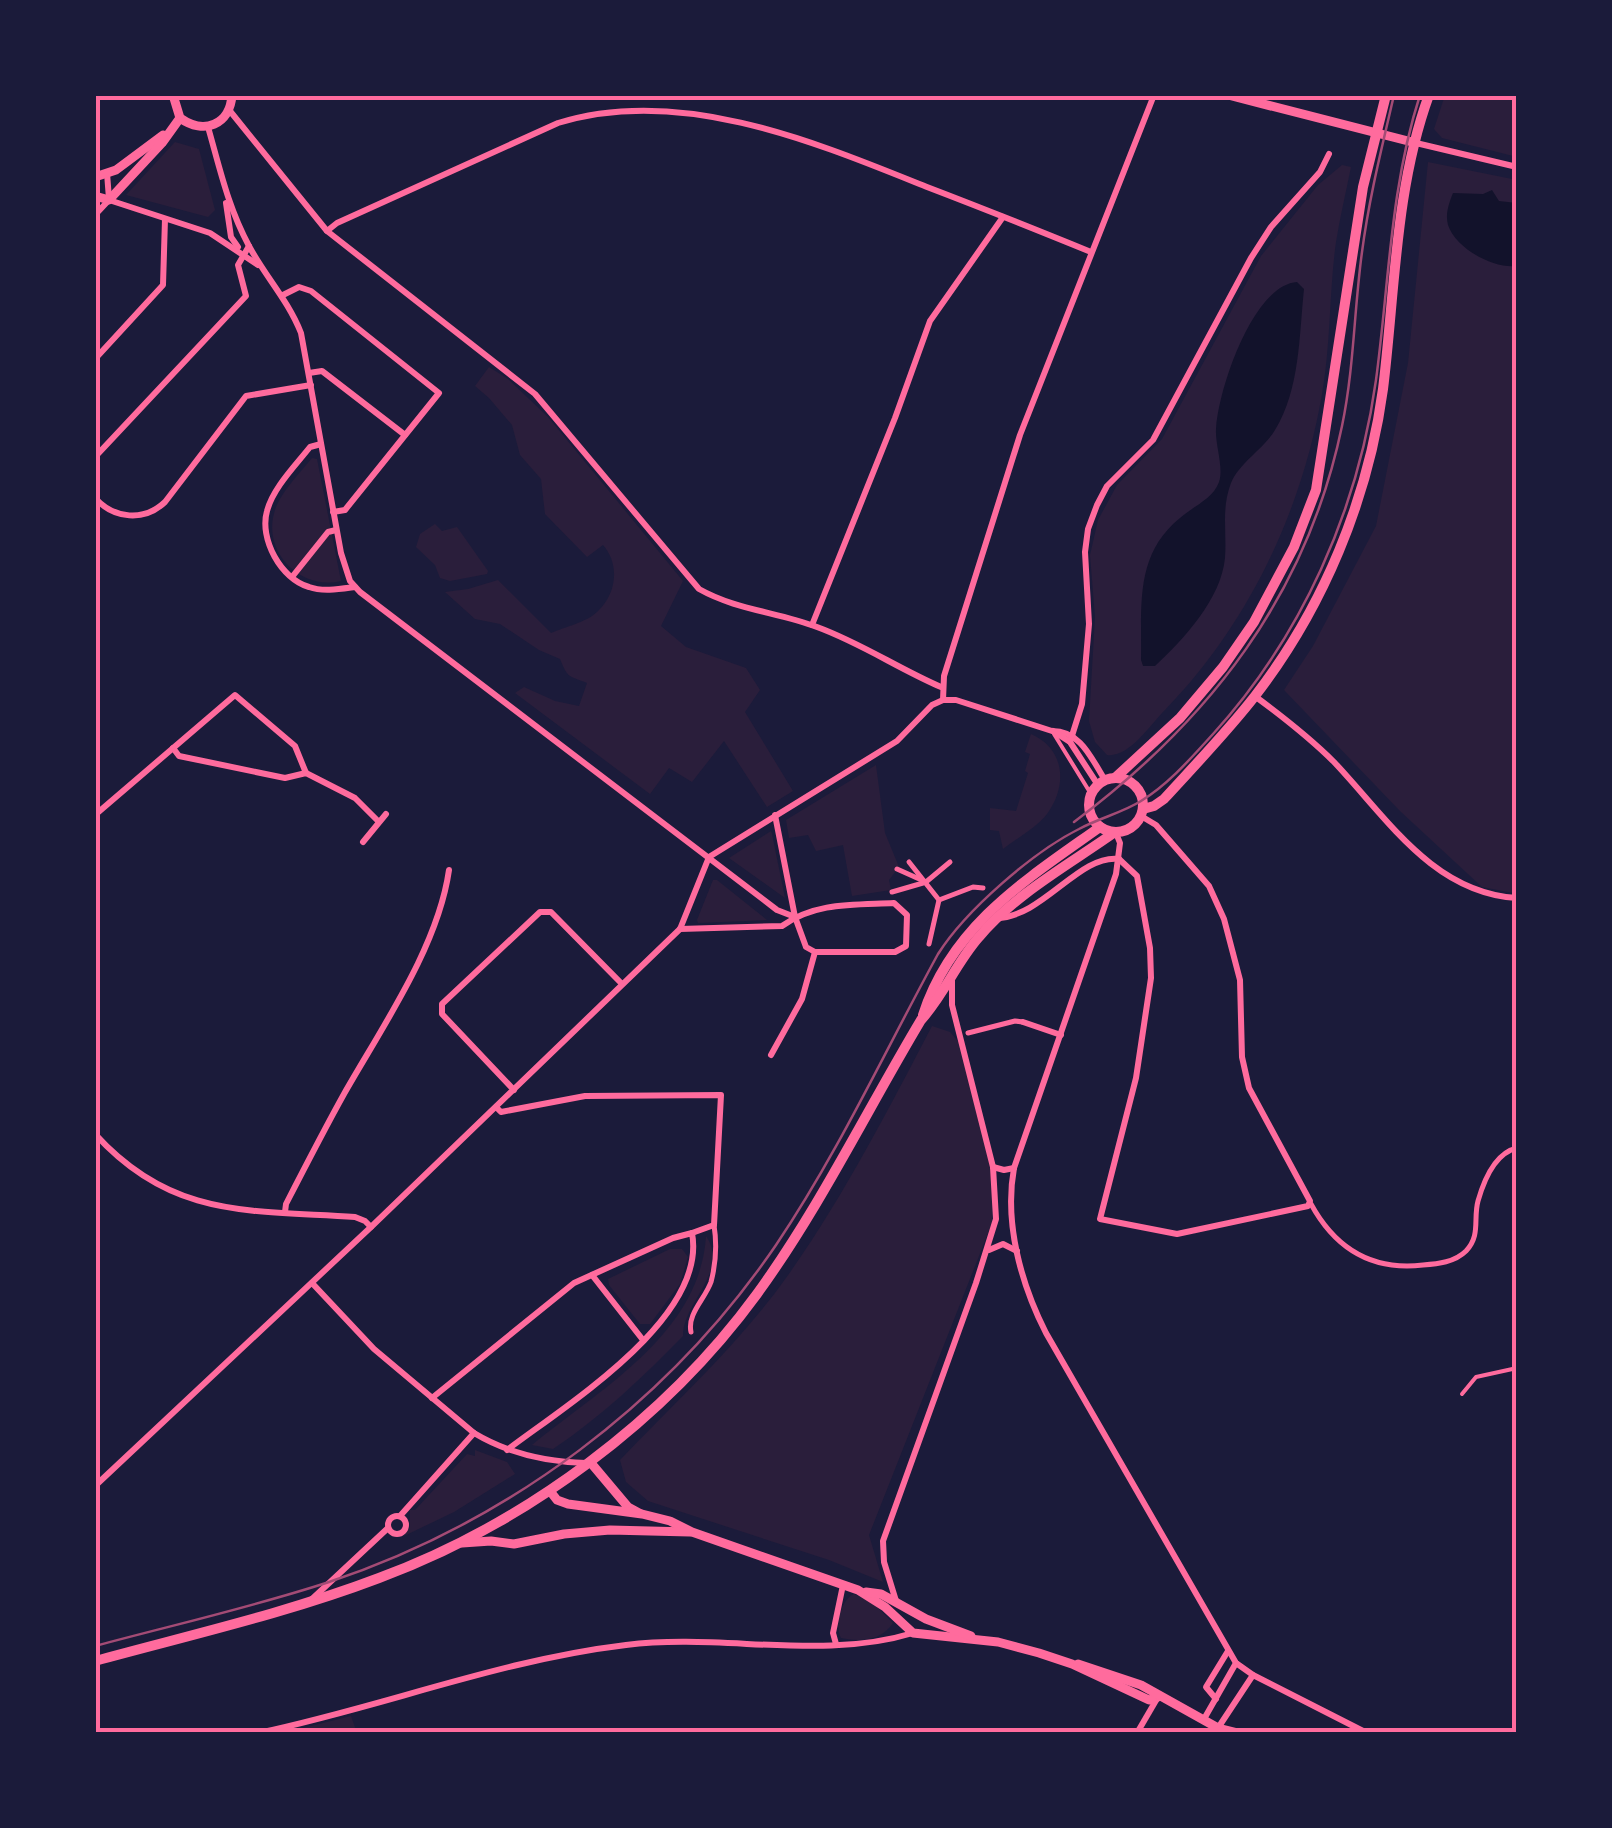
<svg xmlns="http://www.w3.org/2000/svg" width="1612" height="1828" font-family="Roboto,sans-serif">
	<rect width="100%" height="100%" fill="#1b1b3a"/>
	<!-- green -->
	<g fill="#2a1e3b">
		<polygon points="1445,95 1517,95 1517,157 1442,138 1434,129"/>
		<polygon points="175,142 199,149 215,210 208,217 126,195"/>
		<polygon points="1428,162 1517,180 1517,892 1513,893 1482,887 1400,811 1284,690 1313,646 1376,526 1408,363"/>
		<path d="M1342,165L1351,167C1346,192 1340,217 1336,242C1329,292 1331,343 1322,394C1302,511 1248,625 1165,710C1150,725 1129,758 1107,755L1095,742L1089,721L1095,617L1090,555L1098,520L1117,485L1162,439L1261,256L1318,185Z"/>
		<path d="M489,367L508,379L548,417L683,581L661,626L686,647L746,668L760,690L745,712L793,791L767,807L724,741L692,782L669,768L650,794L515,693L524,687L555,701L579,706L587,683C567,675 568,678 560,659L539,650L500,624L475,619L445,592L468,589L498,580L551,633C565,627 587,622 597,612C617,594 620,564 603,545L587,557L545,514L541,479L520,455L512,425L489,398L475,386Z"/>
		<path d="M312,458L317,459L341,581C301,591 261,552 275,510C281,492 300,473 312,458Z"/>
		<polygon points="435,524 442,531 457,527 488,571 487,574 450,581 440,578 435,565 416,547 420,534"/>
		<path d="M1031,734C1065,749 1068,785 1047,814C1036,828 1017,838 1003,849L999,831L990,830V808L1016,811L1028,773L1025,771L1030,754L1025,752Z"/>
		<polygon points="876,765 885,833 899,867 889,880 891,890 852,896 843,845 816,851 808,835 789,838 786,820"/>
		<polygon points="771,831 772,834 785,898 729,858"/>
		<polygon points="713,880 717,880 767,920 698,923 697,920"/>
		<path d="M932,1026L950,1032L963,1047L992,1177V1223L869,1535L883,1582L829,1560L648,1501L626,1482L620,1460C677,1400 738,1345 786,1278C843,1198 887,1112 932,1026Z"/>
		<path d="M706,1236C730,1271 683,1302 683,1336C643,1377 601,1417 553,1449L532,1445C600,1389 700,1334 706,1236Z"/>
		<polygon points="670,1249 682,1249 688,1257 680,1284 650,1324 640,1324 609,1285 608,1279"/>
		<polygon points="475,1450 507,1462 515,1474 454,1512 404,1536 410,1527 410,1510 415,1510 467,1454 475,1456"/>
		<path d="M854,1594L873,1603L893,1623C881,1641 860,1642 841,1638C834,1625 841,1600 854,1594Z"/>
		<polygon points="351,1716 357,1733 283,1733"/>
	</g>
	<!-- water -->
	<g fill="#12122b">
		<path d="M1492,190L1499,201L1517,203V266C1494,269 1456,249 1448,225C1445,214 1449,203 1453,193L1483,194Z"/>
		<path d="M1297,282L1304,289C1299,336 1300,389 1275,430C1263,450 1240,462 1231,483C1221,509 1227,532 1225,558C1221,599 1184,639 1155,666H1143L1141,660C1142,607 1134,555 1180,518C1192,507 1213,499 1219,482C1224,468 1215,445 1216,429C1218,390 1253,285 1297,282Z"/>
	</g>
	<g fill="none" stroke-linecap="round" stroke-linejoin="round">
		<!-- service -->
		<g stroke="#ff6b9d" stroke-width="4">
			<polyline points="1054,734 1091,794"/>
			<polyline points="1515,1324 1517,1324"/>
			<polyline points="1462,1394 1476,1377 1517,1368"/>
		</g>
		<!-- pedestrian -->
		<g stroke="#ff6b9d" stroke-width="5">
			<polyline points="909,862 939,900 929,944"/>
			<polyline points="897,869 926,882 950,862"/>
			<polyline points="892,892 923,883"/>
			<polyline points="939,900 973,887 983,888"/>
			<polyline points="968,1033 1015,1021 1023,1022"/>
			<path d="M1311,1204C1335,1248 1372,1271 1423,1265C1438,1264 1455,1262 1466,1251C1481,1235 1473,1219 1478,1201C1484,1180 1495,1153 1517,1148"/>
			<path d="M691,1332C687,1314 705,1299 711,1282C716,1263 717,1244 714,1225"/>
		</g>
		<!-- minor -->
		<g stroke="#ff6b9d" stroke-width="6">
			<path d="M230,111L327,231L535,394L699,589C736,610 778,612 817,627C861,643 899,669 941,687"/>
			<path d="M208,127C220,169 228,207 249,246C265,276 288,300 301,333L341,553L350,581L360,592L777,910L795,917"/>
			<polyline points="1416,143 1517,167"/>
			<polyline points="107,173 109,199"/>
			<polyline points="109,200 210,233 258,265"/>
			<polyline points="226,203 231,237 238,247"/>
			<polyline points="95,215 109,200"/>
			<path d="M327,231L337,223L558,123C680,85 815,142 927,187C982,208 1037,230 1091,252"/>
			<polyline points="283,295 299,287 311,291 439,393 345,510 333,512"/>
			<polyline points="95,359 163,285 165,219"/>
			<polyline points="309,373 322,371 405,435"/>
			<path d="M321,444L310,447C295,466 273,488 267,511C259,539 281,579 309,587C323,592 340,589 355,587"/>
			<polyline points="95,457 246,296 238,265 249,246"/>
			<path d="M95,498C114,519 144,522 165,502L246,396L311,385"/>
			<polyline points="292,577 328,532 336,530"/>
			<polyline points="812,625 895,418 930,321 1003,217"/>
			<path d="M1256,697C1283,717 1310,738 1334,762C1387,818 1433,893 1517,898"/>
			<polyline points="943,700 944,676 1020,435 1154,95"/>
			<path d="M943,700H956L1052,731C1081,731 1091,758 1105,780"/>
			<polyline points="1053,731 1070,742 1098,785"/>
			<polyline points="1070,742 1082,704 1089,624 1085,552 1088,529 1097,505 1107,486 1153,440 1251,258 1271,227 1320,172 1329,154"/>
			<polyline points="173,748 179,756 285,778 306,773 355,798 378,821"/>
			<polyline points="95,815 235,695 295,746 306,773"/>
			<path d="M1116,833L1120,843L1116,874L1014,1168C1004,1223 1021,1284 1046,1333L1236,1663L1253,1675L1367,1733"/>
			<polyline points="363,842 386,814"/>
			<polyline points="709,857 897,741 932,705 943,700"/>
			<polyline points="1119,859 1137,876 1150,948 1151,978 1136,1078 1100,1219 1177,1234 1308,1206 1310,1201 1249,1088 1242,1057 1240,980 1224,919 1209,886 1156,825 1141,816"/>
			<path d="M997,918C1043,917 1079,854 1119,859"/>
			<path d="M680,929L782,926C815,902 854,905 894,903L907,915L906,946L895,952H815L806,947L795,917L775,815"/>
			<polyline points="1023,1022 1061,1035"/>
			<polyline points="771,1055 802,999 815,952"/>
			<polyline points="514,1090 442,1014 442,1004 540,912 551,912 622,984"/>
			<polyline points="496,1107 501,1112 585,1096 721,1095 714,1225 692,1233"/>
			<path d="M95,1134C172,1219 250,1210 355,1217L365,1221L371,1227"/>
			<polyline points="993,1167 1004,1170 1014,1168"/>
			<path d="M285,1212L286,1204C305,1167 324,1130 344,1094C382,1027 438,947 449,870"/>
			<polyline points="989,1250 1003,1244 1017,1251"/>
			<polyline points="592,1275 643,1340"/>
			<path d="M312,1283L374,1349L474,1433C509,1454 545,1462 586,1463"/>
			<path d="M432,1398L574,1283L673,1238L692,1233C708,1318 566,1405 507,1450"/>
			<polyline points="95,1486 371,1227 680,929 709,857"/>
			<circle cx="397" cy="1525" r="9"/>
			<polyline points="400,1516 474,1433"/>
			<polyline points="312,1599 388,1528"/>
			<polyline points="896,1601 884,1562 883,1541 976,1283 996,1219 993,1167 952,1005 952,981"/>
			<polyline points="836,1644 833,1633 843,1585"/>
			<polyline points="1216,1699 1206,1687 1228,1651"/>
			<polyline points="1204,1719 1236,1663"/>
			<polyline points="1218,1728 1253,1675"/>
			<path d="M258,1733C382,1707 500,1660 626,1645C721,1633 822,1661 913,1633"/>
			<polyline points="1137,1733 1158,1697"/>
		</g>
		<!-- tertiary -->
		<g stroke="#ff6b9d" stroke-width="9">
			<path d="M173,95L180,118C204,135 230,125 232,95"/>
			<polyline points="1228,95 1416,143"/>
			<polyline points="95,177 116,170 163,135"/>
			<polyline points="95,196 109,200 162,143 180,118"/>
		</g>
		<!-- secondary -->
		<g stroke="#ff6b9d" stroke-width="9">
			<polyline points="591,1463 628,1507 639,1513"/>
			<polyline points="550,1491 557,1500 568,1504 642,1514 670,1521 692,1532 858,1590 885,1607 913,1633 998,1642 1039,1653 1072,1664 1149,1700 1158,1697"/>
			<polyline points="462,1543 491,1541 514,1544 564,1534 610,1530 690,1532"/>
			<polyline points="866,1592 881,1594 926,1619 971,1636"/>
			<polyline points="1078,1664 1141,1685 1218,1728 1238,1733"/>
		</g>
		<!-- primary -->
		<g stroke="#ff6b9d" stroke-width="10">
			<circle cx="1116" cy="805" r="27"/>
			<polyline points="1115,778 1180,718 1223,667 1254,622 1294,547 1316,490 1363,187 1386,95"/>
			<path d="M1143,809L1154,806L1164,799C1195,765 1227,732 1255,696C1323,608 1368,500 1383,389C1395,292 1395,188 1429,95"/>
			<path d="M923,1015C952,925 1027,879 1100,827"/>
			<path d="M95,1661C190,1635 287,1613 379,1578C525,1524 665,1420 757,1294C820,1207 866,1112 921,1020C944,995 956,963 979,937C1015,894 1070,864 1115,832"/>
		</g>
		<!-- tram -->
		<g stroke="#a44b75" stroke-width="2.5">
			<path d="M1074,822C1210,720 1307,595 1342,426C1354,369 1354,310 1362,252C1369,198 1382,147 1394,95"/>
			<path d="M95,1646C173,1625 253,1607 329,1582C509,1522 669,1402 776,1245C838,1153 885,1051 938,954C966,910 1033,852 1079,829C1099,818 1122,813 1141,801C1169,784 1192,757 1213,734C1302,636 1358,510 1376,380C1389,284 1390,188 1420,95"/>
		</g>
	</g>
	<!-- border -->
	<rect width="1612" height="1828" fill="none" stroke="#1b1b3a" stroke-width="195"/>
	<rect x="98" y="98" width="1416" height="1632" fill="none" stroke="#ff6b9d" stroke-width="4"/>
</svg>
